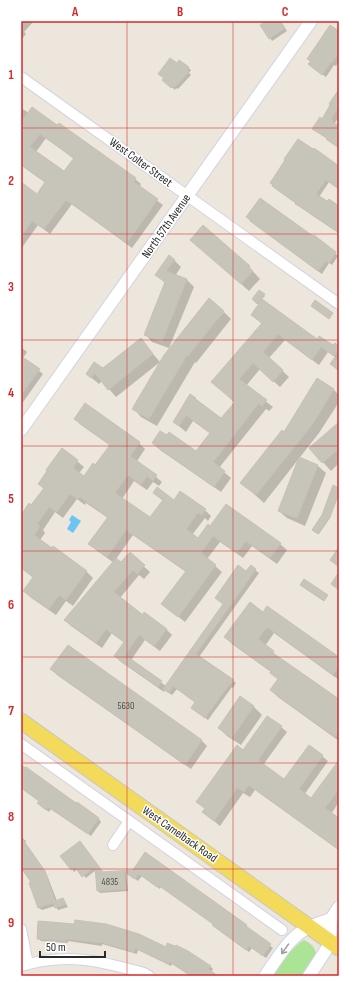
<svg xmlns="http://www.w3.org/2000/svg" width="360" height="997" font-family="'Sofia Sans Condensed',sans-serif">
	<rect width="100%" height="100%" fill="#ece6dc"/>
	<!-- green -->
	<path fill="#ace497" d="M304,940C325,951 313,961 304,976H272C282,962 290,949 304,940Z"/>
	<!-- water -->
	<polygon fill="#6cc4f1" points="72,515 81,521 73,533 67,529 71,522 69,520"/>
	<!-- shadow -->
	<g fill="#0003" fill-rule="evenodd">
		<polygon points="21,21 34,21 24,32 26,34 21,40"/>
		<polygon points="265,21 280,21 287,31 272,41 270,38"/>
		<polygon points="339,32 339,61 336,66 334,65 326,77 313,68 311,62 308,59"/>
		<polygon points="179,61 191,70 189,73 191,75 178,89 176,88 175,90 166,82 165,78"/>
		<polygon points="339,91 339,117 334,124 339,128 339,147 316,131"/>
		<path d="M21,108L135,179L141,184L139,187L163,205L132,248L72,204L50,234L38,225L21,249V184L37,195L46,183L21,165ZM46,138L74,159L64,173L36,152Z"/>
		<polygon points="339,167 339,189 329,182 319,197 327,203 339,207 339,233 313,216 276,189"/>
		<polygon points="250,220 313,237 314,236 338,256 332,265 329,263 322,274 269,235"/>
		<polygon points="199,247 249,267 260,279 249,291"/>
		<polygon points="174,260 181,267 175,276 187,280 194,287 169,348 152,342 145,334 165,283 156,274"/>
		<polygon points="259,291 265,296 261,300 318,340 333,347 339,348 339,372 331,364 335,357 328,352 319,365 285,340 269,358 289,377 280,387 260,369 246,386 273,407 269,411 266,409 219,468 231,478 221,492 160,450 153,443 196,452 211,434 193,421 186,432 174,422 191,395 222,419 235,403 213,382 262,324 252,315 259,305 253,299"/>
		<polygon points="224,312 231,319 196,363 195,362 157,426 141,417 134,409"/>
		<polygon points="141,340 160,362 116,397 102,381 99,384 87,374 103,369"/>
		<polygon points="21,347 27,352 23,358 43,374 21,405"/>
		<polygon points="317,379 334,390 339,395 339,402 319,433 264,503 242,483 284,433"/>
		<polygon points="75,419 139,443 145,449 137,461 162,482 159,486 153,482 147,490 134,481 122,499 150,519 163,501 154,493 174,501 205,510 211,516 208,521 205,518 192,535 198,539 211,527 226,505 280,544 287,550 277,564 252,546 243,558 220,542 207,559 222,572 185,622 162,604 186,572 133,535 116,559 121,564 130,554 150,572 144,579 139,575 120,598 143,616 166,629 172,635 160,651 145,640 131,660 166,686 251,567 259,573 199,657 236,683 233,688 232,687 208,720 192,708 196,703 177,689 172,695 165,690 164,692 121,662 115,656 125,643 112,633 102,648 71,626 65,620 114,563 96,550 90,544 108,518 86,503 85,505 77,499 63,518 55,512 43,530 45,533 40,540 52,549 53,548 87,572 93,578 73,606 66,601 56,615 30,597 24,591 33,578 21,565 21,517 32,506 44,489 39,484 62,449 84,467 79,473 84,477 96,467 111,446 81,425"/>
		<polygon points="339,423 339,463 331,471 310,448"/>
		<polygon points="300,458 318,466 326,473 305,526 287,518 279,511"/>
		<polygon points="339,489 339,494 330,518 319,534 313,529"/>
		<polygon points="263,613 339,659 339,680 274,633 265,646 280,659 339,700 339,741 278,697 271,690 279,680 271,672 232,644 225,637"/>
		<polygon points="68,646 202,741 207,746 191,769 57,675 52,669"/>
		<polygon points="240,697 254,707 262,715 241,745 227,736 219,728"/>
		<polygon points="281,727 287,732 263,765 284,780 322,756 328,761 304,795 311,800 339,768 339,802 331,814 339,819 339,850 255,790 250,797 243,793 220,826 203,812 205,809 197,802 243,751"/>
		<polygon points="21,766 99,819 101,822 91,836 51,809 49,812 41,806 40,801 21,787"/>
		<polygon points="21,837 26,841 25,843 47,875 57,901 63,899 68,907 58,910 55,906 42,910 39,908 30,883 32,883 21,866"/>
		<polygon points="80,843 103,873 133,870 145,853 246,926 248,929 273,948 266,958 252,948 249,952 216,928 214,924 161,886 160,889 142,876 138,881 126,873 128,891 100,893 98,891 96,870 86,878 78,869 74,872 72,869"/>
		<polygon points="39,922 166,948 210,966 213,969 211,972 216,976 191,976 172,964 171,966 138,950 137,954 102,944 102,946 68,941 68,943 41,941 38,938"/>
	</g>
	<!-- building -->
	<g fill="#c7c4ba" stroke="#c8c2b5" fill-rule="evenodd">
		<polygon points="266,21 280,21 285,28 269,39 260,25"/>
		<polygon points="330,25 339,31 339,53 332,63 331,62 322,75 308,64 311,61 307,59"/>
		<polygon points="170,58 177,63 179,60 189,67 187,70 189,72 175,87 173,86 171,88 162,80 164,78 158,74"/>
		<polygon points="339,89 339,107 331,119 333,120 332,122 339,126 339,148 326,139 327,138 312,129 320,117 322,119 330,105 329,104"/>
		<path d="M32,107L57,125L59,123L136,178L134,182L158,199L127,243L66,200L44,229L32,221L21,237V182L37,194L45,182L21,165V122ZM40,134L74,158L64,171L30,147Z"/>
		<polygon points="298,139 313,149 314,148 339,166 339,189 326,180 316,194 327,201 329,199 339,206 339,233 299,206 295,204 296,203 272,186 273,185 270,183 285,160 284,159"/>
		<polygon points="260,198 313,236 314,235 336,252 329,263 326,261 318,271 250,221 250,220 246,217"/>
		<polygon points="203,225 250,266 249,267 253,271 241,284 190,240"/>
		<polygon points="169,255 175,260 166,271 187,279 162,342 144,335 165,282 155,275"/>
		<polygon points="259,290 265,294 257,304 252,299"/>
		<polygon points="209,298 224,311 188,356 187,355 149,419 132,409 164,355"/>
		<polygon points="262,299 317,339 319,336 333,345 335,343 339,346 339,350 334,356 321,347 312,360 278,334 263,352 283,370 273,382 253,363 239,379 267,400 262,406 259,403 213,462 225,471 214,487 152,443 160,431 167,435 169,432 196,451 210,433 186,415 179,426 173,422 190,394 196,398 195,399 221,418 235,402 211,382 262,323 251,315"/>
		<polygon points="315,300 333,313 329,319 311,306"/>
		<polygon points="141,338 153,354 108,390 95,373 91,378 86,374 94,362 103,368"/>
		<polygon points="21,356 40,369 21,395"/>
		<polygon points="334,358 339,362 339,370 330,364"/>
		<polygon points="317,378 334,389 312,425 256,495 240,483 282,430 284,432"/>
		<polygon points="85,403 140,442 130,456 157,475 153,481 147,476 141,485 128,475 115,493 150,517 163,500 153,493 157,487 174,500 180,491 206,509 202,515 198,513 186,529 198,538 208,524 210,526 226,504 281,543 270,558 246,541 237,553 213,536 201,553 216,565 178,617 161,604 186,571 126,530 107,557 88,544 108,517 80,497 78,499 70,494 57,512 49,507 37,524 40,526 34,535 52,548 53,546 87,571 66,600 59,595 49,609 23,591 33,577 21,568 21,515 29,503 31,505 44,488 38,484 47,471 46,470 62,448 78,460 73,468 84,476 93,463 95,465 110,445 74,419"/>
		<polygon points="339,422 339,449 322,463 309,448"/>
		<polygon points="299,457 318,465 297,518 278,511"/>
		<polygon points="333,485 339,488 339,491 330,517 318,534 312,530 322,515"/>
		<polygon points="339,547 339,567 330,560"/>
		<polygon points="130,552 145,565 137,574 133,570 114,592 143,615 144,612 167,629 154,646 139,635 125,655 162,681 158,687 114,656 124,642 106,629 96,643 64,620 116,558 121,562"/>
		<polygon points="238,565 246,571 251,565 256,569 196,654 234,680 230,685 229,685 205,718 191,708 195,702 173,686 169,693 163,689 223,604 215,598"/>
		<polygon points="339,572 339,590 331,584"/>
		<polygon points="304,579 328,595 324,601 300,585"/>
		<polygon points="250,602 263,612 267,606 339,657 339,666 333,675 267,627 258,639 274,651 273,653 339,699 339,731 335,737 270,690 278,679 270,673 271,671 224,637"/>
		<polygon points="68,645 202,740 185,765 50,669"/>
		<polygon points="240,696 254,706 232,738 218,728"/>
		<polygon points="267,716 282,726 258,760 284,779 309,745 323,755 299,789 311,798 339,760 339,789 325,808 339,818 339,850 249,785 244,792 237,788 214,821 202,812 205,808 196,802 237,745 243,750"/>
		<polygon points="21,765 25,768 26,767 76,803 77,802 99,818 88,834 48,807 46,810 37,803 39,801 21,788"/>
		<polygon points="21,837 45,871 55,901 63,898 66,904 55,908 53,903 38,908 29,883 31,882 21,868"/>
		<polygon points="80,841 103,872 133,870 145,852 247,925 246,926 271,944 263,956 249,946 246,950 212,925 213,924 158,885 157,887 139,874 135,879 124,872 126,889 97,891 95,867 82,877 75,867 71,870 60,856"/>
		<polygon points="75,920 106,924 139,934 166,947 167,943 175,946 176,945 188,951 211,966 208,969 218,976 191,976 170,962 169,964 135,948 134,952 100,942 100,943 66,939 66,941 37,939 38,921 74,924"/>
	</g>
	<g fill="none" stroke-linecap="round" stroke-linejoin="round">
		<defs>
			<g id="minor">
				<polyline points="21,77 339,304"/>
				<polyline points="21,744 282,930"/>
				<polyline points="113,845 129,821"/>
				<polyline points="21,929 28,964"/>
				<path d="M21,966C67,952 100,961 144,973L149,976"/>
			</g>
			<g id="tertiary">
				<polyline points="21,430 311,21"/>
				<path d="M265,976C278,958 289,936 310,927C316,923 324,922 331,919"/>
				<polyline points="309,976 326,950 330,941 331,919 339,907"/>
			</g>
			<polyline id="primary" points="21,721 339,948"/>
		</defs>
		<!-- minor casing -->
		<use href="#minor" stroke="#d1d3e3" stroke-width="12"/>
		<!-- tertiary casing -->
		<use href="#tertiary" stroke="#d1d3e3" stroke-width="14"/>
		<!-- primary casing -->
		<use href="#primary" stroke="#c8c8c8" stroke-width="17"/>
		<!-- minor -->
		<use href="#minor" stroke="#fff" stroke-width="10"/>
		<!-- tertiary -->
		<use href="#tertiary" stroke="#fff" stroke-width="12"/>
		<!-- primary -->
		<use href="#primary" stroke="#f3da5a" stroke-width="15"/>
	</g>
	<!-- one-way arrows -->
	<defs><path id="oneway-shaft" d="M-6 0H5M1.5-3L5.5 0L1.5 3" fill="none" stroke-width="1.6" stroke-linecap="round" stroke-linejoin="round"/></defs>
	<use stroke="#9f9f9f" href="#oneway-shaft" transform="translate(285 949) rotate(125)"/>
	<!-- grid -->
	<path fill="none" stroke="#d62828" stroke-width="1" stroke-opacity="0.55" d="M127,21V976M233,21V976M21,128H339M21,234H339M21,340H339M21,446H339M21,551H339M21,657H339M21,763H339M21,869H339"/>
	<g text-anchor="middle" stroke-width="3" stroke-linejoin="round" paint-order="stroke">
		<!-- number labels -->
		<g font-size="10" fill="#51504e">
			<text x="126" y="709">5630</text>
			<text x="110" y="885">4835</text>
		</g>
		<!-- street labels -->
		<g font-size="12" fill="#2a2a2a" stroke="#fff">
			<text transform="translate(141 162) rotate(36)" y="4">West Colter Street</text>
			<text transform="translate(166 226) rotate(-55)" y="4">North 57th Avenue</text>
			<text transform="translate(180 834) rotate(35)" y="4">West Camelback Road</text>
		</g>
	</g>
	<!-- border -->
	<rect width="360" height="997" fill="none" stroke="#ffffff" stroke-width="44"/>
	<!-- scale -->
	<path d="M40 951v6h65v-6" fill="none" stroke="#2a2a2a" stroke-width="2"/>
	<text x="46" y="951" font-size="12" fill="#2a2a2a" stroke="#ffffff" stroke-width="3" paint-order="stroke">50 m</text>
	<rect x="22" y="22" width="316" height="953" fill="none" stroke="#d62828" stroke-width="1.5"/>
	<g font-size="13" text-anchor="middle" font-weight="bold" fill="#d62828">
		<text x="75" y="16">A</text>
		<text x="180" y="16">B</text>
		<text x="285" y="16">C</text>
		<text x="11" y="79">1</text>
		<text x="11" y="185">2</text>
		<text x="11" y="291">3</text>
		<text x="11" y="397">4</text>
		<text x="11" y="503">5</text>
		<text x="11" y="609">6</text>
		<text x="11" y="715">7</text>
		<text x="11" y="821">8</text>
		<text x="11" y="927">9</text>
	</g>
</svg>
